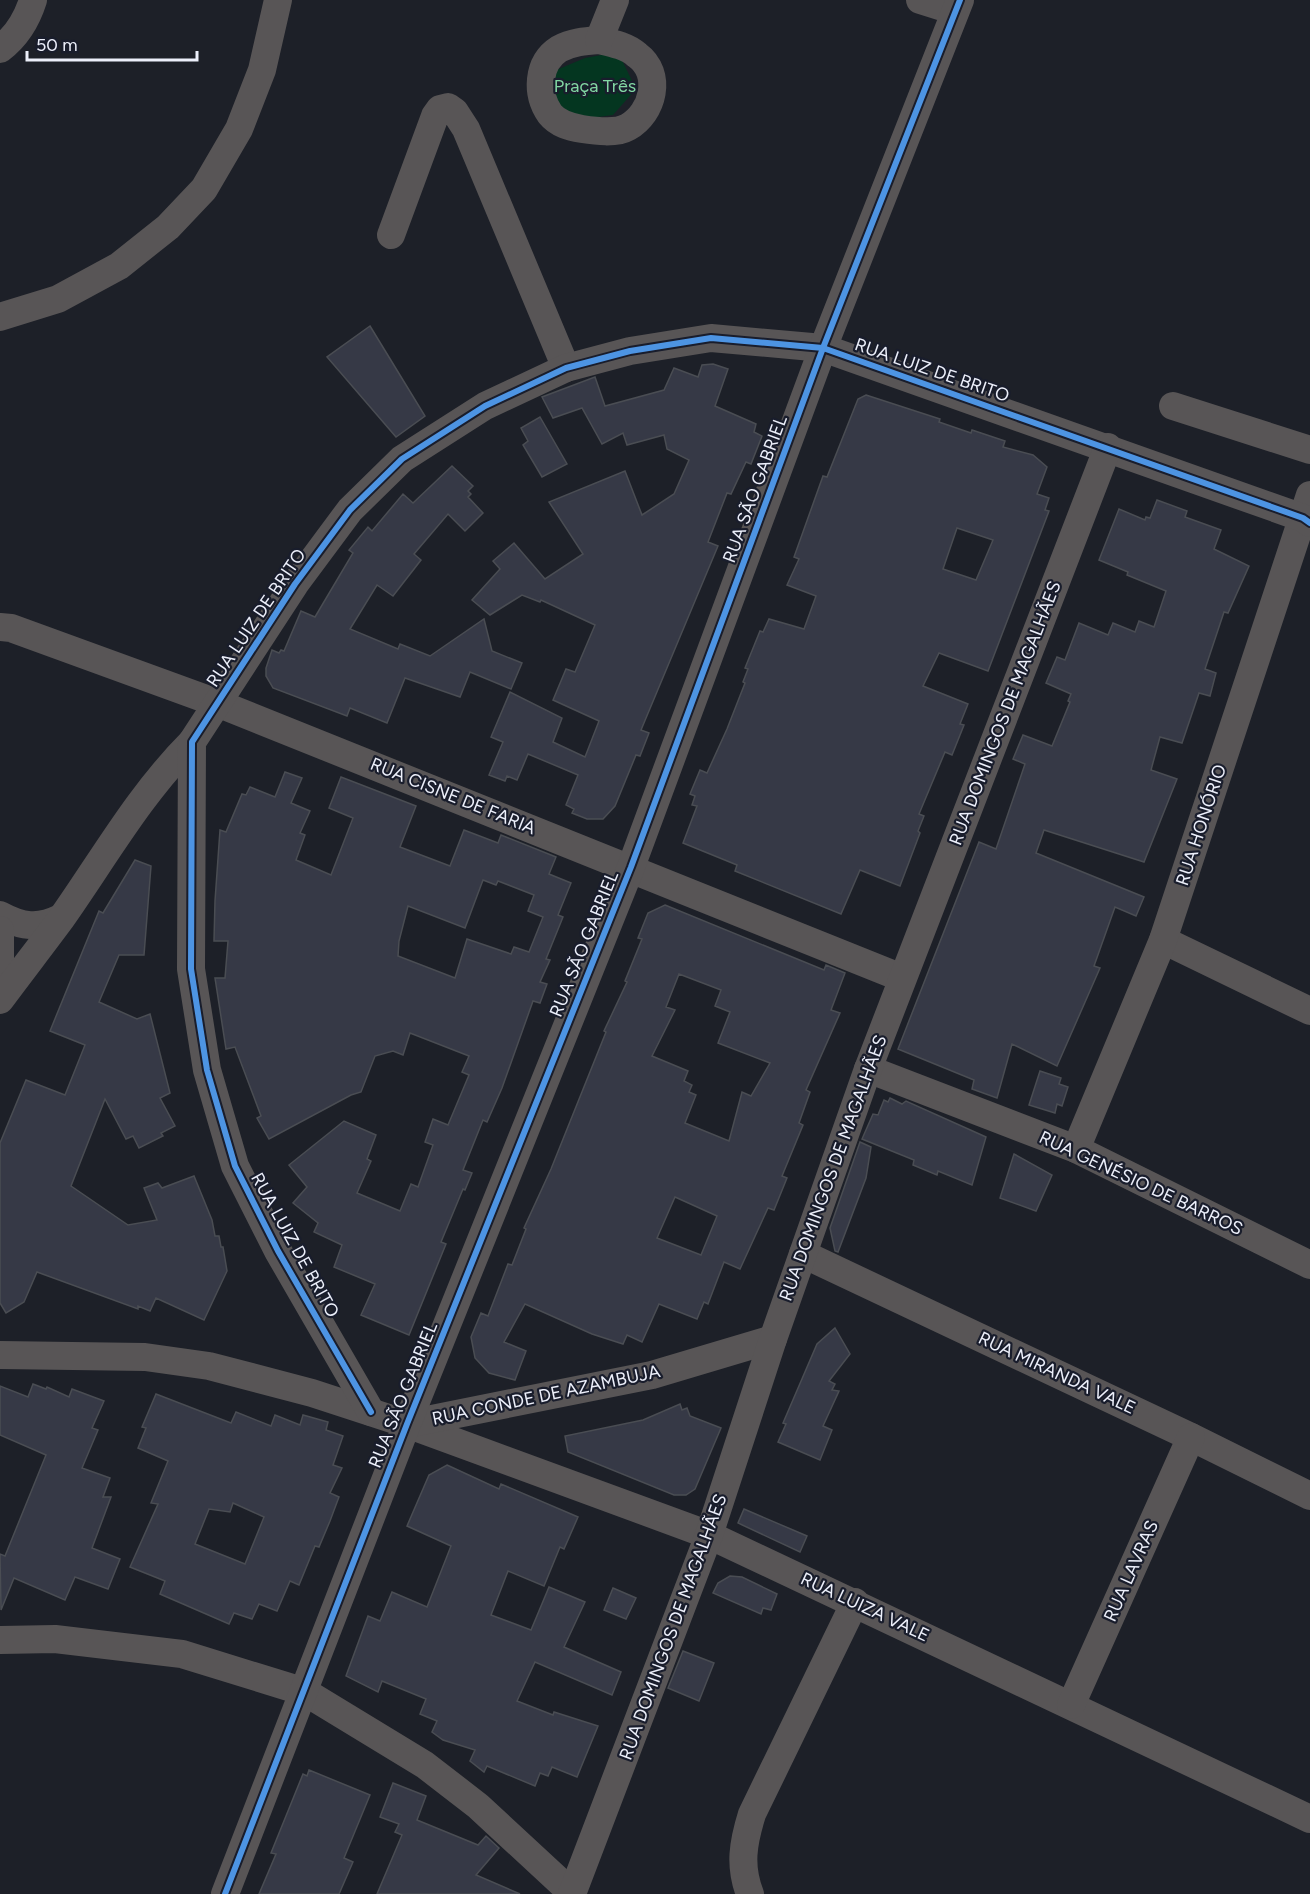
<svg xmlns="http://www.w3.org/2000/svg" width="1310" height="1894" font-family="Figtree,sans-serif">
	<rect width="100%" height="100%" fill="#1d2028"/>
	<!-- green -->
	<polygon fill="#043620" points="618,52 636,89 613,115 567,121 554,103 554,71 585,58"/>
	<!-- building -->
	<g fill="#363946" stroke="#4a4d53" stroke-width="1.5" fill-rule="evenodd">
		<polygon points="370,326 425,416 396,437 327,357"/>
		<polygon points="713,364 728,369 715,406 756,424 754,432 762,436 751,464 746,462 731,494 727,493 708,542 718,546 641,730 649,733 640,756 636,755 615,806 603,819 587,819 572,813 574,809 566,805 578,775 528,754 517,780 507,776 505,781 489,775 503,742 491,737 510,692 562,718 553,742 585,757 599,721 553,700 566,669 575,672 595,625 541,600 540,602 522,595 490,615 472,600 500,569 493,561 514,543 545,579 583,554 549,502 625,471 642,515 674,494 689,460 667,449 664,435 627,445 623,433 602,444 582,408 553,418 542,397 595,377 605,406 664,390 674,368 698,377 702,365"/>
		<path d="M866,395L940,419L939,422L971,433L972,430L1005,441L1003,447L1033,455L1047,467L1037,494L1049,498L1045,510L1049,511L988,671L939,653L923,686L968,704L960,724L964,725L952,755L945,752L919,814L924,816L918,831L920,833L900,886L860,870L841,914L735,871L737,865L683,843L697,806L692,805L695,796L690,794L700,770L707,773L727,729L745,683L743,682L748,669L745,668L760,631L763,632L769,619L804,629L816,596L787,585L799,559L794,557L823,476L827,477L858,399ZM957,528L993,540L976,580L943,569Z"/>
		<polygon points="540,417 567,464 542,477 523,445 528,441 521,428"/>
		<polygon points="452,466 473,486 468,491 471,494 468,497 483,513 465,531 448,514 414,554 421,560 393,596 377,585 350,629 398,649 400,644 430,656 484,619 492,651 522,663 511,689 470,672 460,697 405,678 387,723 350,708 347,716 273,688 266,676 266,668 272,650 279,653 281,650 284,651 301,611 315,617 353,553 349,550 368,527 372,531 403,494 413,503"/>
		<polygon points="1157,500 1187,511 1185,517 1221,530 1214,549 1249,566 1228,613 1224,612 1205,669 1216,673 1210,696 1199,693 1182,743 1160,737 1151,770 1177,779 1144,862 1044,830 1036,853 1144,897 1136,916 1115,907 1094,966 1100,968 1057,1066 1012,1044 997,1098 972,1089 974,1080 898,1049 979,842 996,849 1025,764 1013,759 1023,735 1052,746 1070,702 1068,701 1071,694 1046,683 1057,657 1065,660 1079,623 1108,635 1113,623 1135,632 1139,621 1154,627 1166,591 1127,575 1128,572 1099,560 1119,509 1145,520 1146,517 1150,518"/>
		<path d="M285,772L302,778L291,803L310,811L300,833L305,835L296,860L331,875L353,818L329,808L341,777L416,806L400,847L450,866L464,830L498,843L501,835L556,857L549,874L571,883L558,915L563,917L546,959L550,960L540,982L547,984L540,1003L533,1001L502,1088L487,1122L483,1120L463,1170L472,1173L465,1190L463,1189L441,1242L446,1244L409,1335L361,1315L375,1284L334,1267L342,1245L314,1232L318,1223L293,1203L307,1187L289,1165L344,1121L376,1135L367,1159L371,1161L357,1193L400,1211L411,1184L418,1187L433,1145L425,1142L433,1119L448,1125L469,1075L462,1072L469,1056L410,1033L403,1055L393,1051L375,1056L361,1092L351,1095L269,1139L257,1118L261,1116L235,1047L226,1049L215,978H225L228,941H214L215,901L220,830L226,832L242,794L246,795L250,787L275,797ZM483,880L496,885L498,881L534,895L528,911L543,917L529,952L514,947L511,954L467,939L455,978L398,956L399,941L408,906L465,928Z"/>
		<polygon points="135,860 151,866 144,955 119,955 99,1002 137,1019 150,1014 170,1093 160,1098 175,1126 161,1133 163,1136 139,1148 133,1136 126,1139 105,1099 71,1186 128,1225 157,1220 144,1188 158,1183 162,1188 194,1176 212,1220 215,1236 219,1236 221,1247 223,1247 227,1271 204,1320 156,1298 150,1311 138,1306 138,1309 37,1272 24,1302 6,1313 0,1303 0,1143 26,1080 65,1095 85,1045 50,1031 99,911 103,913"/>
		<path d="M665,905L824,970L826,965L845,973L831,1010L840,1013L806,1090L810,1092L799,1123L803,1125L782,1176L787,1178L774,1210L768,1208L740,1269L724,1262L708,1304L704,1302L697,1319L659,1304L642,1342L627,1335L623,1344L592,1334L525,1304L504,1342L526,1351L515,1380L489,1373L475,1358L471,1337L481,1313L488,1316L508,1264L512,1265L526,1229L524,1228L551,1169L606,1032L604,1031L627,982L625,981L642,939L638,938L648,913ZM679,974L721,990L715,1006L730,1012L718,1043L770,1063L751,1096L742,1092L729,1141L685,1123L696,1095L689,1092L692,1085L684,1081L688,1071L652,1056L675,1010L666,1007ZM675,1197L717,1216L701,1255L657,1238Z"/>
		<polygon points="1040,1071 1061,1078 1059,1084 1068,1087 1062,1106 1057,1104 1055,1113 1029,1105"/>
		<polygon points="890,1098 902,1104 906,1101 986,1137 972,1185 938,1171 937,1175 913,1165 914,1160 862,1139 873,1114 878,1115 884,1100 888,1102"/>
		<polygon points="860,1142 871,1147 866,1178 838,1252 835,1251 830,1228"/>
		<polygon points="1014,1154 1052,1175 1036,1211 1000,1198"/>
		<polygon points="835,1328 850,1354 829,1381 835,1384 832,1390 839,1391 823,1426 832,1430 820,1460 778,1442 786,1424 783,1423 817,1344"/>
		<polygon points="33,1384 46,1389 47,1387 69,1397 72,1389 104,1401 92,1428 98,1430 82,1468 110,1478 103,1497 111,1497 92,1548 120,1559 108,1589 75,1577 65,1600 14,1578 1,1610 0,1554 5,1556 46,1455 0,1435 0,1386 28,1397"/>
		<path d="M156,1394L231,1423L236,1412L271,1426L275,1415L300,1425L303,1415L328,1422L326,1430L343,1436L333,1465L342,1468L330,1493L339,1497L330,1521L319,1547L315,1546L299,1585L290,1581L277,1611L259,1604L252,1619L234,1613L229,1624L160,1594L165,1581L130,1567L158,1504L151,1503L168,1461L138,1448L146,1428L142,1427ZM233,1503L264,1517L245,1564L195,1544L209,1509L230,1512Z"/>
		<polygon points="680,1404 682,1410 687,1408 690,1416 721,1428 695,1489 686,1495 674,1495 568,1452 565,1436 643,1420"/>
		<polygon points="447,1465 499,1489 501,1484 578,1517 564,1549 560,1547 544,1586 508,1571 491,1615 531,1630 549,1587 585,1602 564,1647 621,1672 612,1695 535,1662 517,1701 553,1715 554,1712 598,1726 577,1777 552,1767 548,1776 540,1773 535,1786 487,1766 484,1772 470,1761 475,1750 443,1740 432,1732 437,1721 420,1714 426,1699 382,1681 378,1692 346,1676 368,1616 380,1621 392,1592 427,1607 451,1546 407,1526 429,1475"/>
		<polygon points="744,1509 807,1536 800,1552 738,1523"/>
		<polygon points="730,1576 742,1577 777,1594 771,1610 763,1608 761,1614 713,1593 718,1583"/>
		<polygon points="613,1588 636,1598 626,1619 604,1610"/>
		<polygon points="683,1651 714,1663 699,1701 668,1688"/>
		<polygon points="309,1770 370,1795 344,1858 353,1862 339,1894 259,1894 276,1854 271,1853 288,1811 303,1774 307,1776"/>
		<polygon points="393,1783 426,1796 417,1820 478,1845 486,1836 499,1848 476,1875 520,1894 377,1894 402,1835 395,1832 399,1824 380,1817"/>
	</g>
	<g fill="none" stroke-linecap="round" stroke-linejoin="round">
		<!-- minor -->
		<g stroke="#585556" stroke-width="28">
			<polyline points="920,0 955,11"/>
			<path d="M599,40C612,43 627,46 637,55C663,74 653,113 628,127C616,134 595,131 582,129C570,127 558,124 550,114C536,94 537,63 559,49C572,42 585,41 599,40Z"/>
			<polyline points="599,40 615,0"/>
			<path d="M0,49C16,37 27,19 33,0"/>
			<polyline points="391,235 435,116 440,109 448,107 455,112 466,129 566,368"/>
			<polyline points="0,317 58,299 119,266 168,227 204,189 239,129 262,70 278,0"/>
			<polyline points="1173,406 1310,450"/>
			<polyline points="0,627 11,628 217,703 902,978"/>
			<path d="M0,915C22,927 38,929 61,918"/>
			<polyline points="0,930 0,981"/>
			<polyline points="1163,940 1310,1011"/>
			<path d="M0,1000C20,973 41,946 61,919C104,858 139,795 192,742"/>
			<polyline points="868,1069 1076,1149 1310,1265"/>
			<polyline points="1076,1149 1163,940 1310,495"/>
			<polyline points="803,1254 1191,1437 1310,1496"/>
			<polyline points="0,1355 145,1357 209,1366 312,1393 407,1424 709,1535 1310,1819"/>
			<polyline points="371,1412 278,1251 235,1166 207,1070 191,969 192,742 295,584 350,510 402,459 485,406 566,368 630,351 711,338 823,348 1303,518 1310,523"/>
			<polyline points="407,1424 652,1375 773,1339"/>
			<polyline points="0,1640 55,1639 182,1654 305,1692 425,1765 478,1806 572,1893"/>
			<polyline points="1071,1705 1191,1437"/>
			<polyline points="225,1894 407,1424 631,867 823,348 960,0"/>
			<polyline points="572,1894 709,1535 773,1339 868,1069 1108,447"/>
			<path d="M750,1894C739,1866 743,1843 752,1814L855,1602"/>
		</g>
		<defs>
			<g id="cycleway">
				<polyline points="371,1412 278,1251 235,1166 207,1070 191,969 192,742 295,584 350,510 402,459 485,406 566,368 630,351 711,338 823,348 1303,518 1310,523"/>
				<polyline points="225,1894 407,1424 631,867 823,348 960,0"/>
			</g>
		</defs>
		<!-- cycleway casing -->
		<use href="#cycleway" stroke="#191d2c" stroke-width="10"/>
		<!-- cycleway -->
		<use href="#cycleway" stroke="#4d94e3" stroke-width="6"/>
	</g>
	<g text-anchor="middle" stroke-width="4.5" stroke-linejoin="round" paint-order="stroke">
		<!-- park labels -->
		<g font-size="18" fill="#82d7a3" stroke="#191d2c">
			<text x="595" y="92">Praça Três</text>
		</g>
		<!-- street labels -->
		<g font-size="18" fill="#eceffa" stroke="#191d2c">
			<text transform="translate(932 370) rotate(19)" y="6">RUA LUIZ DE BRITO</text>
			<text transform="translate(755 489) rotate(-70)" y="6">RUA SÃO GABRIEL</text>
			<text transform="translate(256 618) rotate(-56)" y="6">RUA LUIZ DE BRITO</text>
			<text transform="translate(1005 713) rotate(-69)" y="6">RUA DOMINGOS DE MAGALHÃES</text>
			<text transform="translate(453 796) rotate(22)" y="6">RUA CISNE DE FARIA</text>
			<text transform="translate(1201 825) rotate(-72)" y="6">RUA HONÓRIO</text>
			<text transform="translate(584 944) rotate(-68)" y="6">RUA SÃO GABRIEL</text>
			<text transform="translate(833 1168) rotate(-70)" y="6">RUA DOMINGOS DE MAGALHÃES</text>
			<text transform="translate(1141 1183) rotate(25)" y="6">RUA GENÉSIO DE BARROS</text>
			<text transform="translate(295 1245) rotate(61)" y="6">RUA LUIZ DE BRITO</text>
			<text transform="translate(1057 1373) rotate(25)" y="6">RUA MIRANDA VALE</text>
			<text transform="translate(403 1395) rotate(-68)" y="6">RUA SÃO GABRIEL</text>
			<text transform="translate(546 1395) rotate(-12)" y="6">RUA CONDE DE AZAMBUJA</text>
			<text transform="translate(1131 1571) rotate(-66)" y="6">RUA LAVRAS</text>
			<text transform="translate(865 1607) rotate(25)" y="6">RUA LUIZA VALE</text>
			<text transform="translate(673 1627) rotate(-70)" y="6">RUA DOMINGOS DE MAGALHÃES</text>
		</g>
	</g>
	<!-- scale -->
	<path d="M27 51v9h170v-9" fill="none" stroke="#eceffa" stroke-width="3"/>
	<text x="36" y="51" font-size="18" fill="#eceffa" stroke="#191d2c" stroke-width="4.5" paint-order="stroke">50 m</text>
</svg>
